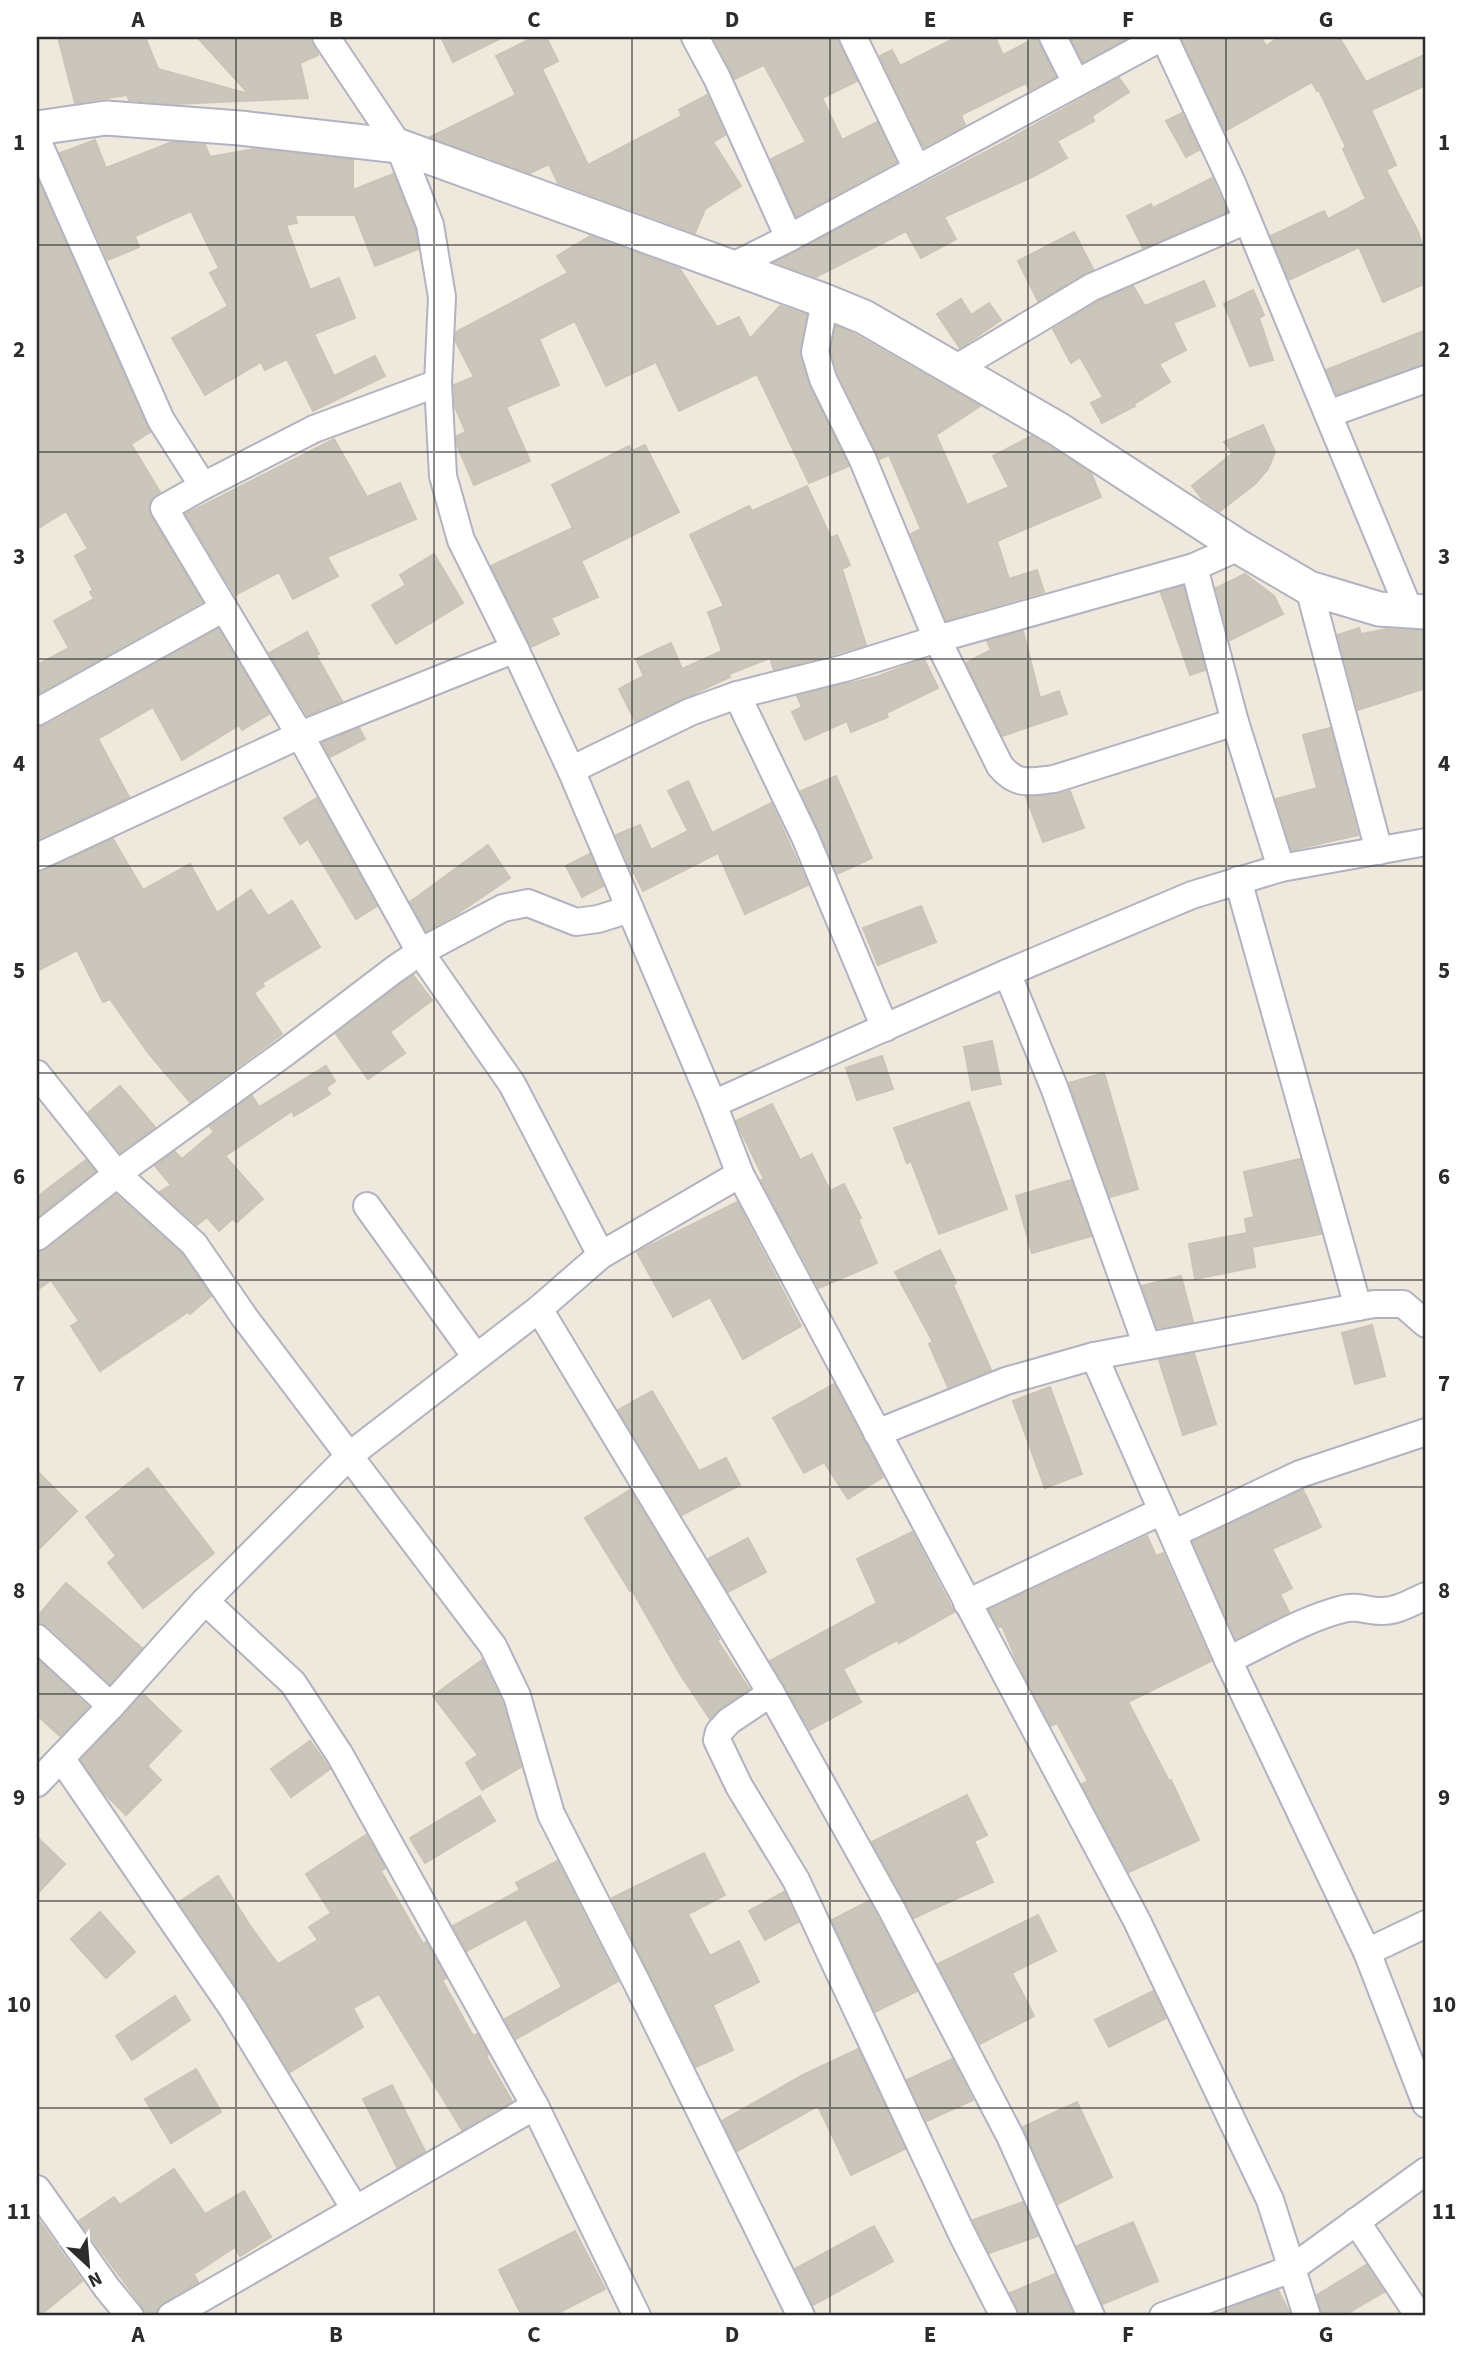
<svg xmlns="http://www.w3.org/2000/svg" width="1463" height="2353" font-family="'Source Sans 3',sans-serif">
	<rect width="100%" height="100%" fill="#efe8dd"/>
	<!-- building -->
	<g fill="#cac6bc" stroke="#cbc4b6" stroke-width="2">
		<polygon points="58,37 145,37 158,69 249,94 197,37 310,37 318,55 300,63 308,98 176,104 129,100 127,95 75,103"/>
		<polygon points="441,37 503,37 453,62"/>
		<polygon points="534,37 546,37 558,61 542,69 588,165 682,116 679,110 707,95 725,135 713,142 741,186 705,209 695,233 558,183 549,164 530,173 491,159 488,156 486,157 430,137 516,95 496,56"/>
		<polygon points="713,37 837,37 857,81 822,98 842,140 877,122 896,162 796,216 771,159 806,142 764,65 735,79"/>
		<polygon points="957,37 995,37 1003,55 1037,37 1055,77 1030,90 1026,83 961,115 965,125 924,147 880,56 892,50 900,66"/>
		<polygon points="1070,37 1129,37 1083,62"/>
		<polygon points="1181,37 1261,37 1266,46 1280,37 1339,37 1366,82 1426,54 1426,85 1371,110 1396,165 1386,170 1418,232 1426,257 1426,283 1383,302 1359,247 1289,280 1271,236 1324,211 1328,219 1366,199 1343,149 1346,147 1319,90 1317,91 1312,82 1225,131"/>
		<polygon points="1119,78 1129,92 1092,116 1094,121 1057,141 1067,158 1032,177 944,217 956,239 921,258 906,231 816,277 775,262 999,145"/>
		<polygon points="1182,113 1199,150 1186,157 1166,121"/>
		<polygon points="95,140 106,168 172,142 205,145 210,157 254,149 353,160 353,190 393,174 415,229 418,249 375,266 355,215 295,215 297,223 286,225 310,290 339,278 355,318 314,334 334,376 375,356 385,376 313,411 287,359 265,370 261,362 205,395 172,338 228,306 210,273 219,268 191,211 135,236 139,247 108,260 60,153"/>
		<polygon points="37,178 150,432 131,444 160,492 150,501 148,507 150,515 202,602 37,694 37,665 69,648 54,621 94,599 90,592 93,590 75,556 88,549 66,511 37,529"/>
		<polygon points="1212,178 1227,212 1143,248 1127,216 1151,204 1153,208"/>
		<polygon points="1074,232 1093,269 1038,301 1018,261"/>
		<polygon points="590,236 680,269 717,327 739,317 750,339 780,306 806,315 800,356 809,386 849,466 809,483 757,374 679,411 656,362 606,386 575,321 539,339 559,385 506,407 530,461 474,485 457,445 457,436 466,432 455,407 454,385 474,377 456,342 456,332 568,273 557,256"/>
		<polygon points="1204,281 1215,306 1173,323 1186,350 1159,364 1170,382 1134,404 1135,406 1102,423 1091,403 1103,397 1080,357 1071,363 1053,329 1099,301 1133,286 1145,306"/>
		<polygon points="1253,290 1264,315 1259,318 1273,360 1250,366 1224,304"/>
		<polygon points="961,299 971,315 989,303 1001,320 960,348 937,314"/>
		<polygon points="836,326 850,332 980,406 936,435 967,505 1009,487 993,456 1032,436 1091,473 1101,497 997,541 1009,579 1037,570 1044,592 946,620 911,534 921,529 889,455 880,459 838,373 831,351"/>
		<polygon points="1426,330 1426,364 1337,394 1326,370"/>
		<polygon points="1263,425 1275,452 1268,469 1255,484 1220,511 1203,500 1192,486 1233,453 1224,442"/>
		<polygon points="334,439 367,497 400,483 416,519 327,557 338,576 293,599 279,572 235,595 186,514"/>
		<polygon points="645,445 679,512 581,561 598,597 551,618 559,634 531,647 491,566 573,528 552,485 629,446 632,451"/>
		<polygon points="807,486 831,538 837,535 850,565 842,569 866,645 774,670 770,658 729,674 730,677 635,721 619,689 644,676 636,659 671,643 682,669 722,651 708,612 724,606 690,535 749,506 752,511"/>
		<polygon points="434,554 463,603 396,644 372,605 406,585 400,575"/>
		<polygon points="1245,574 1274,596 1283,614 1230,640 1216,588"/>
		<polygon points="1183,586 1205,670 1190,675 1161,593"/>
		<polygon points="1359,628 1361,634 1387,629 1426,631 1426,688 1358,710 1338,635"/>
		<polygon points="218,629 269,714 242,730 239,725 182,760 153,707 98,739 129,797 37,840 37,728 45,726"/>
		<polygon points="1023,631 1040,698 1059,691 1067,714 1002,736 966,663 991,650 987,641"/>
		<polygon points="307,632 319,654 316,655 342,701 307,715 269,653"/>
		<polygon points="924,659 938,688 886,713 888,717 851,732 847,721 805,740 792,712 802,707 797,696 876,677"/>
		<polygon points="359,728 365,739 330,757 322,743"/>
		<polygon points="1330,728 1358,835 1292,850 1276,799 1317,788 1303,735"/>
		<polygon points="836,776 872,858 837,874 801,791"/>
		<polygon points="688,781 712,833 771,803 808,885 745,914 718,853 643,891 633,871 632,872 616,835 640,825 651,850 688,831 668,791"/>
		<polygon points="1070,791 1084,828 1043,842 1026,797 1056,795"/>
		<polygon points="317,798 377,906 356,919 308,839 300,844 284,818"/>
		<polygon points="113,839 143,890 190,864 217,913 251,890 268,916 292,901 320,947 262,983 264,986 254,993 282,1034 190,1102 149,1054 110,999 103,1002 77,950 37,971 37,873"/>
		<polygon points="488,845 510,878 457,914 426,931 410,902"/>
		<polygon points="590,854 603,886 582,897 566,866"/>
		<polygon points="921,906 936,942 878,965 863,928"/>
		<polygon points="413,975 432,1000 390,1032 405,1053 368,1079 336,1034"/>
		<polygon points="992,1041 1001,1084 972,1090 964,1047"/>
		<polygon points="882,1056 893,1089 857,1100 846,1068"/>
		<polygon points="326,1066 335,1081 326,1088 330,1094 294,1116 292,1111 225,1156 263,1199 237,1222 232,1219 219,1231 207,1217 197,1225 160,1192 171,1185 155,1166 175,1152 182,1159 214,1132 210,1127 252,1096 259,1107"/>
		<polygon points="1104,1073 1138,1189 1110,1197 1069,1083"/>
		<polygon points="120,1086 155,1127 120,1152 88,1113"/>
		<polygon points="969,1102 1007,1209 939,1234 911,1161 907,1163 894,1128"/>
		<polygon points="772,1104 800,1160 812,1154 830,1191 844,1184 861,1218 858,1219 877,1263 819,1288 765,1188 761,1180 764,1179 736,1121"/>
		<polygon points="1300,1159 1321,1234 1252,1247 1255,1267 1195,1279 1189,1244 1247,1233 1245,1219 1254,1217 1244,1172"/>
		<polygon points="86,1160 95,1171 37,1217 37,1197"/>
		<polygon points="1071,1180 1091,1236 1032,1253 1016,1196"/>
		<polygon points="116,1195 182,1254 211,1296 190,1314 188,1312 100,1371 71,1326 79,1321 51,1280 37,1290 37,1252 47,1249"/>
		<polygon points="737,1202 801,1326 743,1359 710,1297 673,1317 637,1252"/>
		<polygon points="940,1250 956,1283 953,1285 991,1370 948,1387 929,1344 933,1342 895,1272"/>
		<polygon points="1181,1276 1193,1322 1157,1328 1142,1286"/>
		<polygon points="1372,1325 1385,1376 1355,1384 1342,1333"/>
		<polygon points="1194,1353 1216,1424 1183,1435 1159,1360"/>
		<polygon points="834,1384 883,1477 848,1499 824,1462 804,1473 773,1418"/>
		<polygon points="1050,1387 1082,1474 1045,1488 1013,1401"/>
		<polygon points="652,1391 699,1471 726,1458 740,1485 682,1515 618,1410"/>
		<polygon points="148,1468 214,1553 143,1608 108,1563 116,1556 86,1517"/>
		<polygon points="37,1471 77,1511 37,1551"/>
		<polygon points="630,1490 700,1606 719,1639 717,1640 749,1689 720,1708 710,1719 680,1674 632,1590 630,1591 585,1518"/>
		<polygon points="1303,1490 1321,1527 1272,1549 1292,1588 1280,1594 1289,1612 1236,1639 1193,1542"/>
		<polygon points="912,1532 954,1612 899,1643 897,1640 843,1669 861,1702 810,1730 770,1661 877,1603 857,1559"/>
		<polygon points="1147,1536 1156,1556 1163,1553 1211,1661 1128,1702 1169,1781 1171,1780 1199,1840 1129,1872 1082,1784 1088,1781 1057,1723 1051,1726 1018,1663 1002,1626 999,1627 989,1610"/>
		<polygon points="748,1538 766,1572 728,1592 708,1559"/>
		<polygon points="66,1583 142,1648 110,1684 48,1626 37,1623 37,1617"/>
		<polygon points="37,1659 88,1707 60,1736 37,1715"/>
		<polygon points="482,1660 502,1702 521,1767 482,1790 466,1763 478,1755 433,1696"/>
		<polygon points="143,1694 181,1731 147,1766 161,1780 126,1815 105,1794 81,1760"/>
		<polygon points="310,1741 330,1769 291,1797 271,1769"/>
		<polygon points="967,1795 987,1835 974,1841 993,1882 914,1918 872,1842"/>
		<polygon points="480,1796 495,1821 425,1863 410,1838"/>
		<polygon points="366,1835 385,1868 381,1871 423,1944 426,1942 446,1978 442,1980 473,2036 477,2034 488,2054 486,2056 512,2101 462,2130 379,1994 353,2008 363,2027 290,2072 246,2000 179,1902 218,1876 251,1927 278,1964 318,1940 309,1927 331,1913 306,1874"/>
		<polygon points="37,1837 65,1864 37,1894"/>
		<polygon points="704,1853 725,1895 688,1914 710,1956 739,1941 759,1982 713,2005 733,2050 696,2067 612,1898"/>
		<polygon points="557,1861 618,1981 516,2039 505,2019 562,1987 526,1919 467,1951 453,1926 520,1890 516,1883"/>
		<polygon points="784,1892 798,1922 765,1940 749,1911"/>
		<polygon points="869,1901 917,1991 875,2012 832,1920"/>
		<polygon points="100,1912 135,1952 106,1978 71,1939"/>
		<polygon points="1038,1915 1056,1951 1012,1973 1034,2016 980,2044 938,1964"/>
		<polygon points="1153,1991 1166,2018 1109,2047 1095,2020"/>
		<polygon points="175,1996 190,2020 132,2060 116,2036"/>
		<polygon points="858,2049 905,2149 851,2175 818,2106 737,2151 722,2121 803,2075"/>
		<polygon points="952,2059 973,2100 927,2121 907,2080"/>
		<polygon points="196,2069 221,2112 171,2143 145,2099"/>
		<polygon points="392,2085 425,2151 397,2167 363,2099"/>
		<polygon points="1077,2102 1112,2177 1058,2204 1023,2127"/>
		<polygon points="174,2169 205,2214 244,2191 271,2237 240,2256 235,2247 194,2274 198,2282 163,2303 157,2309 155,2316 145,2316 142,2306 79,2221 114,2197 120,2205"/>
		<polygon points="1023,2202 1038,2236 989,2253 973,2220"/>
		<polygon points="37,2218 82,2281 39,2316 37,2316"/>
		<polygon points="1133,2222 1158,2281 1103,2304 1077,2246"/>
		<polygon points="874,2226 893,2261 813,2305 795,2269"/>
		<polygon points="575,2231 605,2289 552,2316 522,2316 499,2270"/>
		<polygon points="1366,2265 1384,2292 1343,2316 1322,2316 1317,2295"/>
		<polygon points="1055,2274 1074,2316 1020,2316 1010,2293"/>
		<polygon points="1278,2290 1291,2316 1214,2316 1236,2306"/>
	</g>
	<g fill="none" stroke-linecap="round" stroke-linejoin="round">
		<defs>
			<g id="minor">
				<polyline points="326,37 399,146 430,225 442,297 438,383 443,476 461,540 515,649 571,770 713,1104 740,1174 1137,1921 1270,2200 1307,2316"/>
				<polyline points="695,37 717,78 789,238"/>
				<polyline points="853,37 917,169"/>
				<polyline points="1053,37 1076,83"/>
				<polyline points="1164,37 1232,183 1410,612"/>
				<polyline points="37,140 161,420 203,486"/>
				<polyline points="731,267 789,238 1162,37"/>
				<path d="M825,301L815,352L823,379L863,460L937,639L1000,766C1017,786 1029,782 1054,779L1235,722"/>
				<polyline points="955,369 1092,287 1247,220"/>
				<polyline points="438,383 314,429 203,486 164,508 300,735 420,952 512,1084 601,1255"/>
				<polyline points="1328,414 1426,379"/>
				<polyline points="1194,567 1235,722 1281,868"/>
				<polyline points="1309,588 1379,851"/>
				<polyline points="737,695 805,837 885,1028"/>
				<polyline points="37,712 224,608"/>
				<polyline points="571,770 690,712 737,695 845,668 937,639 1194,567 1239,547"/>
				<polyline points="37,857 300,735 515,649"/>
				<polyline points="1238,880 1358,1307"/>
				<polyline points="1007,973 1054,1087 1147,1346"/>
				<polyline points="37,1074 117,1174 194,1244 245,1318 493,1646 517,1696 551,1814 637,1983 801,2316"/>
				<polyline points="713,1104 1007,973 1192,895 1281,868 1426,842"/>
				<polyline points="367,1206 476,1357"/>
				<polyline points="37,1237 117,1174 286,1052 395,969 420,952 503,908 528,903 576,922 598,919 630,909"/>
				<polyline points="539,1309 771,1693 892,1910 1010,2136 1091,2316"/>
				<polyline points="1094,1356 1228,1660 1367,1952 1426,2104"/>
				<polyline points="877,1433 1006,1381 1094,1356 1374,1304 1403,1304 1426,1324"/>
				<polyline points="1173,1534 1300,1474 1426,1432"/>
				<polyline points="205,1601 293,1683 340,1755 535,2106 637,2316"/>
				<polyline points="967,1603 1162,1511"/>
				<polyline points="37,1638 111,1706"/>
				<path d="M1228,1660C1265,1643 1303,1619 1343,1609C1356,1605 1367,1611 1380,1611C1396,1612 1412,1602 1426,1596"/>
				<polyline points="771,1693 729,1721 719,1732 717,1740 739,1786 796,1880 962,2234 1004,2316"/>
				<polyline points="61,1758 233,2009 355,2209"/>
				<polyline points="37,1783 111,1706 205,1601 350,1455 539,1309 601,1255 740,1174"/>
				<polyline points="1367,1952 1426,1924"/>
				<polyline points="37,2189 107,2288 130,2316"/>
				<polyline points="1356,2221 1419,2316"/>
				<polyline points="171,2316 535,2106"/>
				<polyline points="1163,2316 1291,2269 1426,2171"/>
			</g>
			<polyline id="tertiary" points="37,128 106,118 240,128 399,146 825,301 864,317 1058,429 1239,547 1309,588 1379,609 1426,612"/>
		</defs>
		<!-- minor casing -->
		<use href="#minor" stroke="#b1b3c1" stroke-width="30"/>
		<!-- tertiary casing -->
		<use href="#tertiary" stroke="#b1b3c1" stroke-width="37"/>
		<!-- minor -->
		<use href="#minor" stroke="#fff" stroke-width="26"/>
		<!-- tertiary -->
		<use href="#tertiary" stroke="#fff" stroke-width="33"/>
	</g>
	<!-- grid -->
	<path fill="none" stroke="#2c2c2c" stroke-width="2" stroke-opacity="0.55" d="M236,37V2316M434,37V2316M632,37V2316M830,37V2316M1028,37V2316M1226,37V2316M37,245H1426M37,452H1426M37,659H1426M37,866H1426M37,1073H1426M37,1280H1426M37,1487H1426M37,1694H1426M37,1901H1426M37,2108H1426"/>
	<!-- border -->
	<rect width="1463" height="2353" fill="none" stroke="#ffffff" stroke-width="77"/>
	<!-- north arrow -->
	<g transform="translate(88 2265) rotate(154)" stroke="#ffffff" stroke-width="5" paint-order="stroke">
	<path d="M0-5L12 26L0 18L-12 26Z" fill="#2c2c2c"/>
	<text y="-10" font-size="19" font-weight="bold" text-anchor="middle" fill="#2c2c2c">N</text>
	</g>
	<rect x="38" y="38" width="1386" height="2276" fill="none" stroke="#2c2c2c" stroke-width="2.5"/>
	<g font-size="23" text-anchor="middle" font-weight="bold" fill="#2c2c2c">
		<text x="138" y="27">A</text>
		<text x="336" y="27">B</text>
		<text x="534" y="27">C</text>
		<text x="732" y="27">D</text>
		<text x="930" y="27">E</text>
		<text x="1128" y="27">F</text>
		<text x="1326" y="27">G</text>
		<text x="19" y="150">1</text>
		<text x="1444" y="150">1</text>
		<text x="19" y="357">2</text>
		<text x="1444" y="357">2</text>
		<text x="19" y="564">3</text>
		<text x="1444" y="564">3</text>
		<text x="19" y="771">4</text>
		<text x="1444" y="771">4</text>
		<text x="19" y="978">5</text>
		<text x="1444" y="978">5</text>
		<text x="19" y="1184">6</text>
		<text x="1444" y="1184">6</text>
		<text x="19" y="1391">7</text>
		<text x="1444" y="1391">7</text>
		<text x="19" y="1598">8</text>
		<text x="1444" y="1598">8</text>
		<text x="19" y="1805">9</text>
		<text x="1444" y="1805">9</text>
		<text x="19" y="2012">10</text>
		<text x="1444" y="2012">10</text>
		<text x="19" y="2219">11</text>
		<text x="1444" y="2219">11</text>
		<text x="138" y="2342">A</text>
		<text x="336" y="2342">B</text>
		<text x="534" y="2342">C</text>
		<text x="732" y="2342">D</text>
		<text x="930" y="2342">E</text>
		<text x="1128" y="2342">F</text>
		<text x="1326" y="2342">G</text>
	</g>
</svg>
